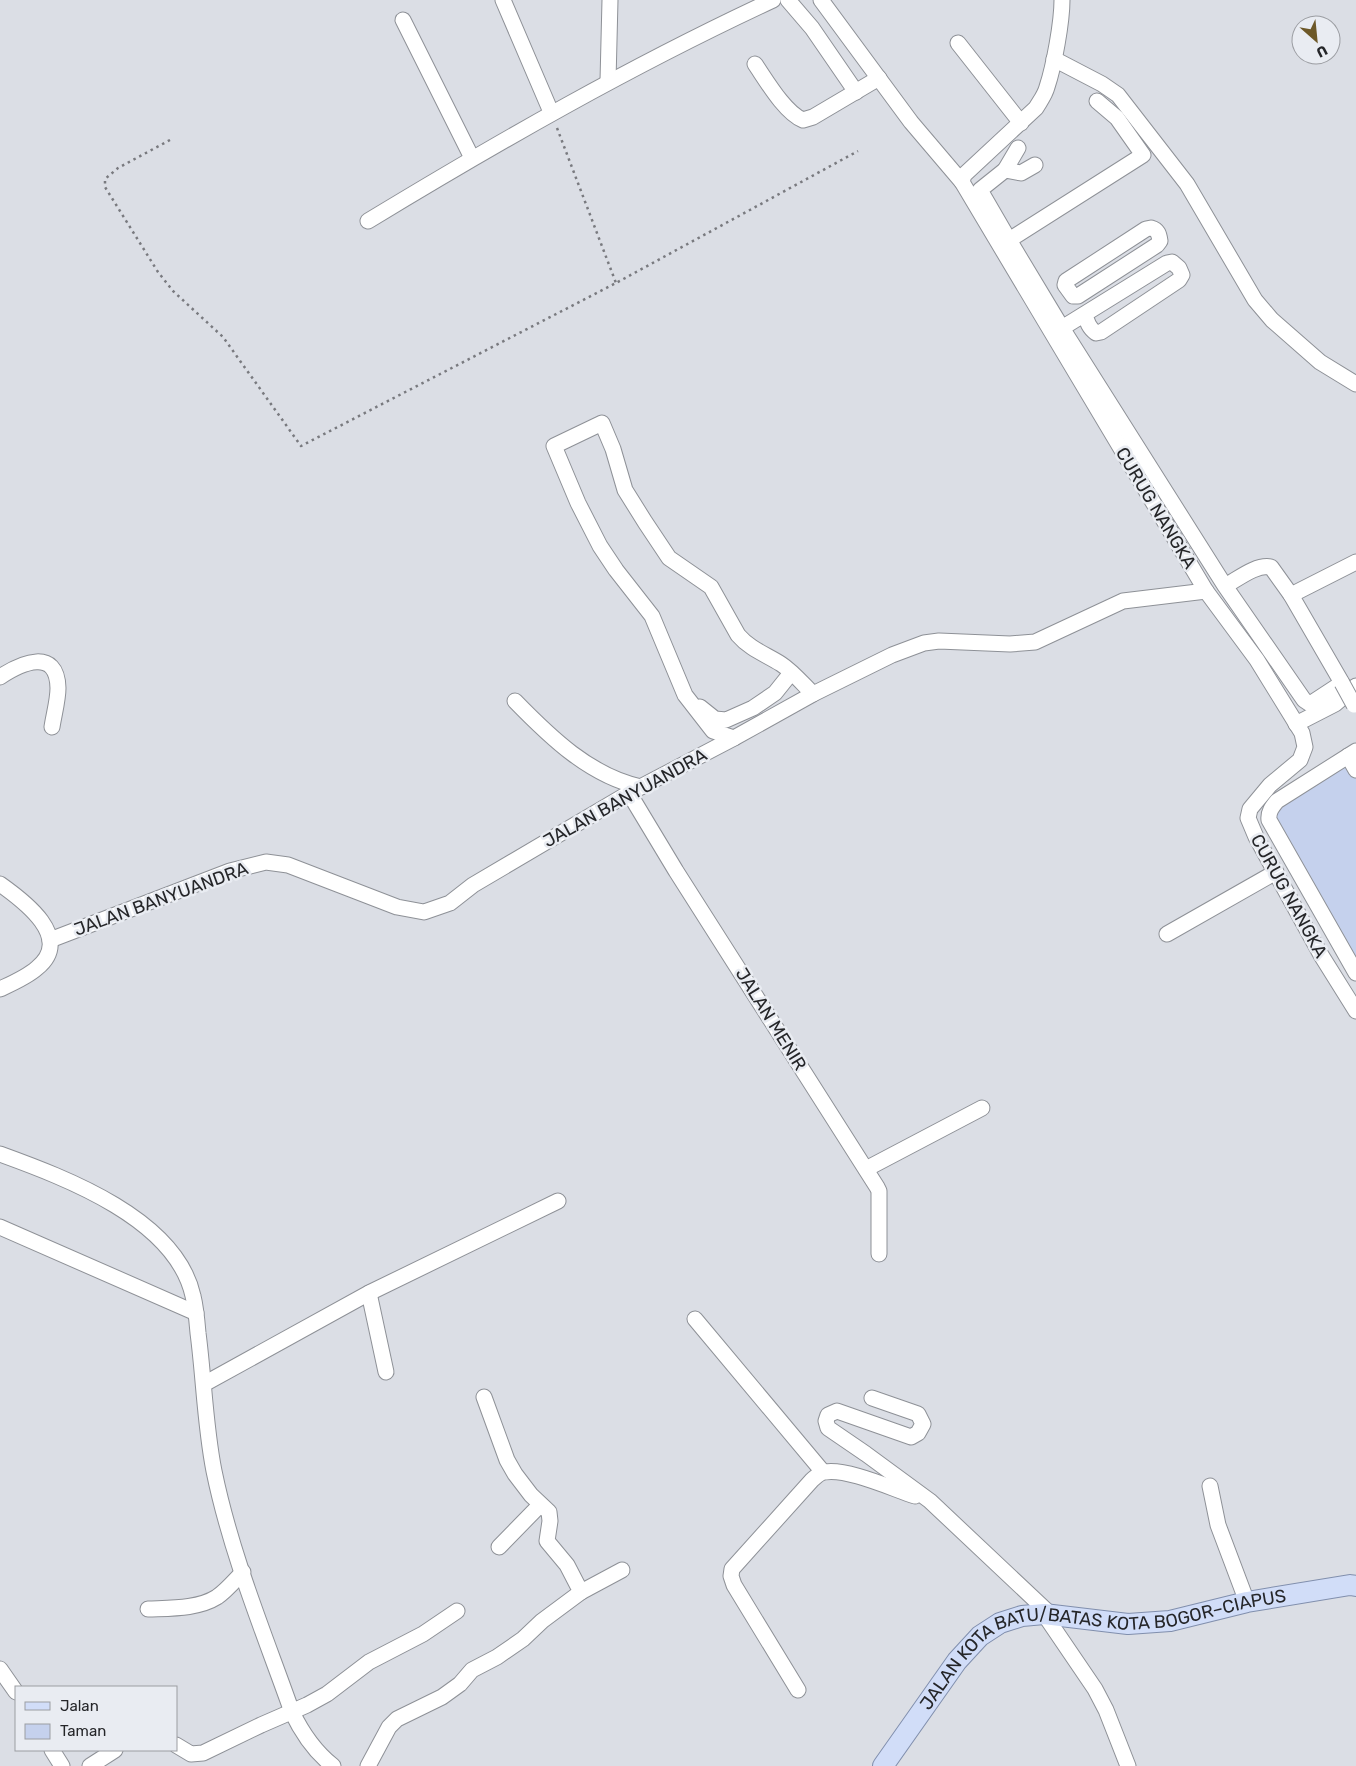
<svg xmlns="http://www.w3.org/2000/svg" width="1356" height="1766" font-family="Rubik,sans-serif">
	<rect width="100%" height="100%" fill="#dbdee5"/>
	<!-- green -->
	<polygon fill="#c5d1ed" points="1356,749 1356,959 1265,810"/>
	<g fill="none" stroke-linecap="round" stroke-linejoin="round">
		<defs>
			<g id="minor">
				<polyline points="503,0 551,112"/>
				<polyline points="788,0 812,28 856,92"/>
				<polyline points="821,0 911,122 962,182"/>
				<path d="M1062,0C1062,22 1054,66 1047,87C1045,95 1040,101 1036,108L964,175L962,182L1206,591L1257,660L1302,733L1305,747L1300,760L1270,785L1250,809L1248,818L1256,837L1321,955L1356,1011"/>
				<polyline points="403,20 472,158"/>
				<polyline points="958,43 1021,123"/>
				<polyline points="1054,59 1102,84 1118,95 1187,184 1255,300 1272,320 1320,362 1356,384"/>
				<path d="M755,64C766,80 785,113 803,120L813,117L879,78"/>
				<polyline points="608,81 610,0"/>
				<polyline points="1005,170 1018,148"/>
				<path d="M368,221C500,141 633,65 773,0"/>
				<path d="M1151,228C1158,230 1159,234 1160,241L1157,245L1078,296H1073L1065,285L1066,281L1146,229Z"/>
				<polyline points="1009,240 980,190 1005,170 1021,173 1035,165"/>
				<path d="M1085,314C1087,322 1089,328 1096,333L1101,332L1179,280L1182,275L1179,268L1172,262L1167,263L1062,328L1225,586L1304,700L1310,704L1342,683L1291,595L1271,567C1256,564 1238,579 1225,586"/>
				<polyline points="1062,328 1009,240 1143,155 1117,118 1097,101"/>
				<polyline points="1291,595 1356,562"/>
				<path d="M0,677C21,663 57,647 58,688C58,700 54,714 52,727"/>
				<path d="M515,701C550,737 590,776 641,787"/>
				<polyline points="700,707 715,719 726,720 753,708 775,693 791,673"/>
				<polyline points="1296,724 1335,704 1356,686"/>
				<path d="M734,738L713,731L685,695L652,616L616,570L600,546L578,503L554,446L602,423L613,449L625,490L645,522L669,558L711,587L738,635C750,649 765,654 781,664C792,671 803,684 813,694"/>
				<path d="M1356,751L1277,801C1272,807 1268,812 1269,820L1356,973"/>
				<polyline points="1348,756 1356,770"/>
				<polyline points="629,793 676,871 877,1187 879,1191 879,1254"/>
				<path d="M0,884C24,901 74,938 37,968C27,977 13,983 0,989"/>
				<polyline points="1167,934 1276,872"/>
				<polyline points="50,940 230,871 266,862 288,865 397,907 424,912 450,903 473,885 629,793 734,738 813,694 892,655 924,643 939,641 1010,644 1035,642 1123,601 1206,591"/>
				<path d="M0,1154C66,1178 176,1219 193,1296C196,1308 197,1321 198,1333C204,1379 205,1426 214,1471C231,1554 264,1633 292,1712C302,1733 314,1751 333,1766"/>
				<polyline points="866,1169 982,1108"/>
				<polyline points="0,1227 196,1313"/>
				<polyline points="369,1293 386,1372"/>
				<polyline points="695,1319 823,1472"/>
				<polyline points="204,1384 369,1293 558,1201"/>
				<polyline points="872,1398 918,1414 923,1424 918,1433 911,1437 837,1411 828,1415 826,1421 828,1428 866,1454 930,1501 1050,1614"/>
				<polyline points="1210,1486 1218,1525 1247,1602"/>
				<polyline points="499,1547 540,1505"/>
				<polyline points="581,1592 622,1570"/>
				<path d="M148,1609C171,1608 198,1609 217,1597C227,1590 235,1580 243,1572"/>
				<polyline points="1044,1614 1095,1689 1106,1710 1128,1766"/>
				<polyline points="0,1669 16,1692"/>
				<path d="M798,1690L734,1585L731,1576L732,1569L812,1480C816,1477 820,1472 825,1472C847,1468 893,1489 915,1496"/>
				<polyline points="176,1745 191,1754 203,1753 261,1725 307,1705 327,1694 369,1662 423,1634 457,1611"/>
				<polyline points="52,1750 62,1766"/>
				<polyline points="90,1766 115,1750"/>
				<polyline points="368,1766 389,1727 397,1719 442,1697 460,1684 472,1670 497,1657 523,1639 542,1621 581,1592 567,1565 547,1541 550,1521 549,1512 531,1495 515,1474 507,1460 484,1397"/>
			</g>
			<g id="major">
				<path id="s1" d="M883,1766L957,1661L980,1636L1000,1623L1022,1616L1044,1614L1128,1624L1170,1621L1247,1602L1350,1585L1356,1586"/>
			</g>
		</defs>
		<!-- minor casing -->
		<use href="#minor" stroke="#8e9197" stroke-width="17"/>
		<!-- major casing -->
		<use href="#major" stroke="#818fad" stroke-width="22"/>
		<!-- path -->
		<g stroke="#797a7f" stroke-width="2.5" stroke-dasharray="2.5 4" stroke-linecap="butt">
			<polyline points="557,128 616,283"/>
			<polyline points="170,140 118,168 105,179 105,187 158,272 173,291 223,337 301,446 616,283 858,151"/>
		</g>
		<!-- minor -->
		<use href="#minor" stroke="#fff" stroke-width="15"/>
		<!-- major -->
		<use href="#major" stroke="#d1ddf8" stroke-width="20"/>
		<defs>
			<polyline id="minor-bridge" points="1342,683 1354,705"/>
		</defs>
		<!-- minor-bridge casing -->
		<use href="#minor-bridge" stroke="#8e9197" stroke-width="17" stroke-linecap="butt"/>
		<!-- minor-bridge -->
		<use href="#minor-bridge" stroke="#fff" stroke-width="15"/>
	</g>
	<g text-anchor="middle" stroke-width="5" stroke-linejoin="round" paint-order="stroke">
		<!-- street labels -->
		<g font-size="18" fill="#252629" stroke="#e9ecf2">
			<text transform="translate(1156 508) rotate(59)" y="6">CURUG NANGKA</text>
			<text transform="translate(625 798) rotate(-29)" y="6">JALAN BANYUANDRA</text>
			<text transform="translate(1289 896) rotate(61)" y="6">CURUG NANGKA</text>
			<text transform="translate(161 899) rotate(-20)" y="6">JALAN BANYUANDRA</text>
			<text transform="translate(771 1019) rotate(58)" y="6">JALAN MENIR</text>
			<text dy="6" stroke="none"><textPath href="#s1" startOffset="274">JALAN KOTA BATU/BATAS KOTA BOGOR–CIAPUS</textPath></text>
		</g>
	</g>
	<!-- legend -->
	<rect x="15" y="1686" width="162" height="65" fill="#e9ecf2" stroke="#9b9da2"/>
	<rect x="25" y="1702" width="25" height="8" fill="#d1ddf8" stroke="#9b9da2"/>
	<text x="60" y="1711" font-size="15" fill="#252629">Jalan</text>
	<rect x="25" y="1724" width="25" height="15" fill="#c5d1ed" stroke="#9b9da2"/>
	<text x="60" y="1736" font-size="15" fill="#252629">Taman</text>
	<!-- north arrow -->
	<g transform="translate(1316 40) rotate(153)"><circle r="24" fill="#e9ecf2" stroke="#9b9da2"/>
	<path d="M0-4L9 19L0 12L-9 19Z" fill="#6d5828"/>
	<text y="-8" font-size="14" font-weight="bold" text-anchor="middle" fill="#252629">U</text>
	</g>
</svg>
